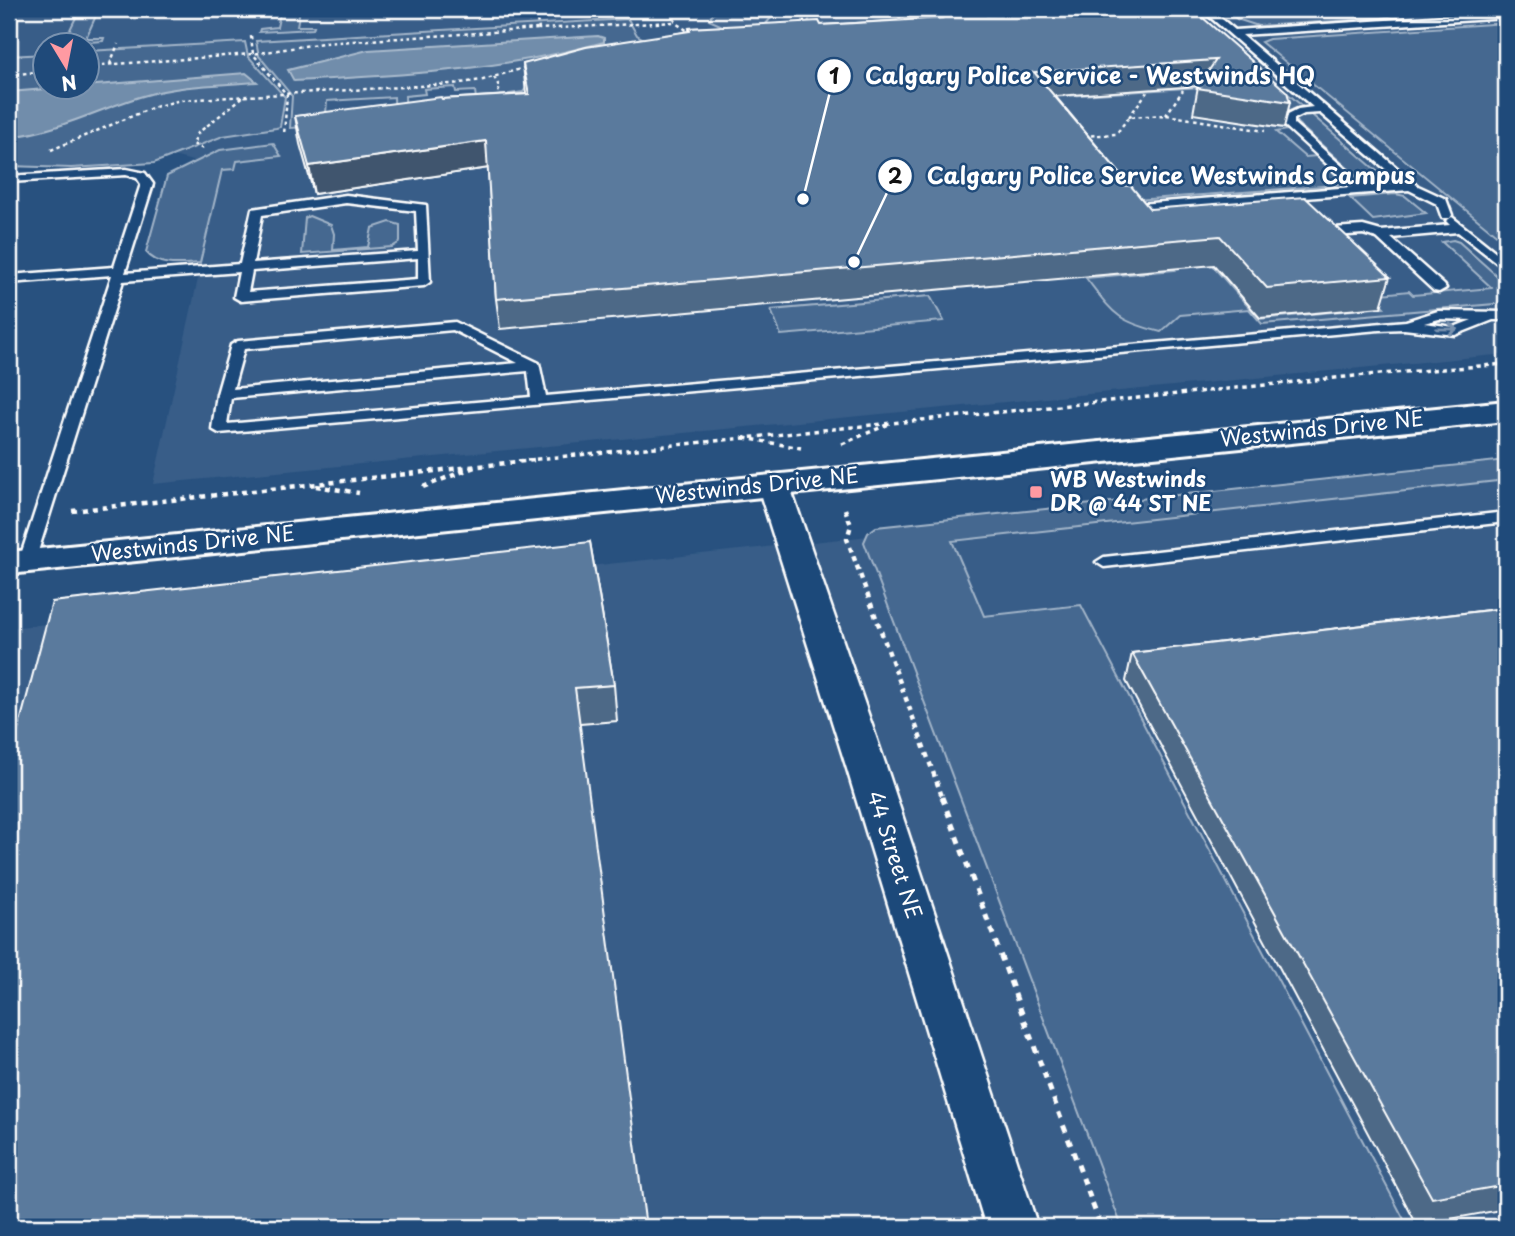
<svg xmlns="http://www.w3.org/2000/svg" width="1515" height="1236" font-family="'Playpen Sans',sans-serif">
	<rect width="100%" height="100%" fill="#28517f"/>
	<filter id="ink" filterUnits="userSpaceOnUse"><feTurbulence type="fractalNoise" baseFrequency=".0143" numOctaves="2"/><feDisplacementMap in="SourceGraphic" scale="14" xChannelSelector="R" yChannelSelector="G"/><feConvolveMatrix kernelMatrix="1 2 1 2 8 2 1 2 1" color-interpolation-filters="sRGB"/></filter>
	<g filter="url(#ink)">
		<!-- built -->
		<g fill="#375d88" fill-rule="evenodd">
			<path d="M9,9H1506V354L153,484L222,169L155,151L9,159ZM46,46H88V88H46Z"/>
			<polygon points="1506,468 1506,1226 9,1227 9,628"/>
		</g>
		<!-- green -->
		<g fill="#446890" stroke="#a2b4c8" stroke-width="2">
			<polygon points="80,9 99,9 86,38 104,38 103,41 44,45 46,41 65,40"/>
			<polygon points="281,9 300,9 297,26 314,26 313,29 259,32 260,29 277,27"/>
			<polygon points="728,9 757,10 771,18 765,25 727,28 709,20 713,13"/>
			<polygon points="814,9 1189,9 806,27 810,17 806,10"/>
			<polygon points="1225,9 1394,9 1396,14 1382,18 1258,26 1237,19"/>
			<polygon points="628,19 637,35 649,42 526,88 523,92 509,94 511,112 478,115 475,91 456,92 455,87 424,89 425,94 405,96 406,120 395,121 394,97 327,101 325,126 290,128 292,96 259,56 256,41"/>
			<polygon points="1506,23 1506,243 1261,42 1269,39"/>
			<polygon points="245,42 248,56 285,97 280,127 276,128 223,136 154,163 71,168 9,166 9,56 45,54 46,88 88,88 88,51"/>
			<polygon points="1263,72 1302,106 1285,112 1280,121 1287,130 1276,132 1305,157 1317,156 1342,181 1336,185 1122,201 1035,98 1246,84"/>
			<polygon points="1304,114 1312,115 1378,172 1378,176 1374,180 1359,178 1297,123 1295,119"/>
			<path d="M273,143L281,156L237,161L235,169L222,170L200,263C181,264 159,268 146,252L167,176L220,150Z"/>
			<polygon points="1395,194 1405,196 1426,213 1373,220 1350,198"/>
			<polygon points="309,216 331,225 334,234 333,250 368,247 372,228 390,222 400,225 400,242 392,247 302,254 305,218"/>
			<path d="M1453,240L1459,242L1506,284V303L1262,324L1249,309L1180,315L1161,332C1116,321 1114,314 1086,278L1175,270L1158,251L1197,248L1259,319L1384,307L1372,295L1409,291L1413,295L1492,288L1442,242Z"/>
			<polygon points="930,296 944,321 781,335 771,310"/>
			<polygon points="1506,460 1506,480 952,541 984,616 1081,605 1408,1227 1122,1227 864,542 868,533 876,527"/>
		</g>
		<!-- water -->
		<g fill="#718dab" stroke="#aabbcd" stroke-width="2">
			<path d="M598,36L604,38V42C502,71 398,75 294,81L288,70L368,50Z"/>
			<path d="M246,73L257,82C219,85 179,85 143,96C98,109 57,132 9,137V92Z"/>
		</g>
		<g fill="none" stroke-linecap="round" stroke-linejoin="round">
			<defs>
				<g id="lane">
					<path d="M1201,9H1210L1235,30L1506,12V18L1242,35L1418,186L1446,199L1452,215L1450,218H1442L1437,204L1409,190L1122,212L1120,209L1126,205L1352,187L1284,125V116L1298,109L1313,107ZM1320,113L1402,183L1365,186L1294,124V119L1304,114Z"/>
					<path d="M126,169L145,173L153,184L125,273L240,264L252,209L346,195L426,205L430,282L424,286L241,301L234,297L239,272L123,281L35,561L27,566L21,565L19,561L112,275L9,283V275L114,267L141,184L137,178L126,175L9,182V176ZM346,203L416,211L418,251L253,263L262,215ZM418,258V279L248,292L252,271Z"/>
					<polygon points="1452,217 1506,260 1506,270 1458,232 1391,238 1444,285 1446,288 1439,292 1434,291 1377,238 1363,234 1319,237 1313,233 1319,229 1363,226 1381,231 1450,225 1446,221"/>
					<path d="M1438,311L1506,312V320H1493L1455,335L1404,329L1379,330L219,433L212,429L217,394L231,345L238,341L455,322L539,363L546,396L1406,321ZM1439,319L1472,320L1454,327L1424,323ZM453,330L518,363L233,389L244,349ZM528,371L531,397L227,424L231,398Z"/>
					<polygon points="1506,512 1506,522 1104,567 1096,562 1104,557"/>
				</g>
				<polygon id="street" points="773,475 784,477 789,484 887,769 1038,1227 986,1227 847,769 757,484 762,477"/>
				<polygon id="secondary" points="1506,401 1506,421 9,574 9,552"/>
			</defs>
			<!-- lane casing -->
			<use href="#lane" stroke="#fff" stroke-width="5"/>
			<!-- street casing -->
			<use href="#street" stroke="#fff" stroke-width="5"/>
			<!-- secondary casing -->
			<use href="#secondary" stroke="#fff" stroke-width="6"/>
			<!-- path-far3 -->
			<g stroke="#fff" stroke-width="2.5" stroke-dasharray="3.5 3.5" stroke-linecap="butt">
				<polyline points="671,12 677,24 693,34"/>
				<polyline points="537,20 539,29 675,22"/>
				<polyline points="929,22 931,9"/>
				<polyline points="799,26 804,22 803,14 886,9"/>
				<polyline points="251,36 253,54 287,95 284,135"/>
				<polyline points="110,64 118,44"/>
				<polyline points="88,66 253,54 323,43 539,29"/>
				<polyline points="9,75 46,71"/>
				<polyline points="494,77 500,88 495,99"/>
				<polyline points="1166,115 1183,90"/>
				<polyline points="1129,117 1147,92"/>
				<polyline points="1084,136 1116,134 1129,117 1166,115 1265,131"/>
				<polyline points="203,149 193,144 198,133 244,96"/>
				<polyline points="51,150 154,107 181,100 452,84 483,80 527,67"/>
			</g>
			<!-- path-far2 -->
			<g stroke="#fff" stroke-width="3.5" stroke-dasharray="4.5 4.5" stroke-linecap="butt">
				<polyline points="744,438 801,448"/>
				<polyline points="842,444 889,424"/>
				<polyline points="518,461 1355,376 1506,364"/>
			</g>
			<!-- path-far1 -->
			<g stroke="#fff" stroke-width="4.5" stroke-dasharray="5 5" stroke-linecap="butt">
				<polyline points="316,486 359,493"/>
				<polyline points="423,487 477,466"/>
				<polyline points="845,509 851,525 847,539 943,799"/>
				<polyline points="72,511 534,460"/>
			</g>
			<!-- path -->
			<polyline stroke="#fff" stroke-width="5" stroke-dasharray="7 7" stroke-linecap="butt" points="942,797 1101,1227"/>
			<!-- lane -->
			<use href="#lane" fill="#1f4a7a" fill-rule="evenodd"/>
			<!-- street -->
			<use href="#street" fill="#1f4a7a" fill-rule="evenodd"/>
			<!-- secondary -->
			<use href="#secondary" fill="#1f4a7a" fill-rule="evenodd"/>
		</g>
		<!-- wall -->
		<g fill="#4d6987" stroke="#fff" stroke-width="2">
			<polygon points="1193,9 1290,102 1284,128 1193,114 1198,86 1055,96 1123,177 1122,185 1150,209 1390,277 1381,307 1260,318 1214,265 500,329 496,299 488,168 314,194 300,144 295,116 442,99 526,94 523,64 689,31 689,28 821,25 939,18 939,14 987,15"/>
			<polygon points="590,542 614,685 617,721 580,724 9,1227"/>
			<polygon points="1506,608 1506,1209 1417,1225 1126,681 1132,653"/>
		</g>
		<!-- shaded-wall -->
		<polygon fill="#3f556e" stroke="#fff" stroke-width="2" points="486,141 489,168 314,194 309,166"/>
		<!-- building -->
		<g fill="#5a7a9d" stroke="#fff" stroke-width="2">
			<polygon points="1087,9 1193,9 1287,92 1290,102 1197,88 1216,60 1034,72 1123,177 1120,180 1122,185 1131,186 1150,209 1305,197 1390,277 1267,288 1220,236 496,299 486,141 309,166 295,116 441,97 442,99 529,94 523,64 586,47 690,31 689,28 819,21 821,25 942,18 939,14 984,11 987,15"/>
			<polygon points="590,542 614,685 575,688 646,1227 9,1227 9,764 52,602"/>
			<polygon points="1506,608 1506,1185 1432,1198 1132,653"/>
		</g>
		<!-- one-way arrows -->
		<defs><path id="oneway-shaft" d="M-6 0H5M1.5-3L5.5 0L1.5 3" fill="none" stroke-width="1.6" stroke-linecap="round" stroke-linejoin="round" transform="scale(1.75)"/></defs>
		<use stroke="#7992af" href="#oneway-shaft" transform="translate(1447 329) rotate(1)"/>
	</g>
	<!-- markers -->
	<rect fill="#ff9aa2" stroke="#1f4a7a" stroke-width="2.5" x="1029" y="485" width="14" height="14" rx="3.5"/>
	<g text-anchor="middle" stroke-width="5" stroke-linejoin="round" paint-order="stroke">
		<!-- street labels -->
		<g font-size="21" fill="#fff" stroke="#1f4a7a">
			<text transform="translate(1322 429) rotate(-6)" y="7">Westwinds Drive NE</text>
			<text transform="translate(757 486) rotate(-6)" y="7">Westwinds Drive NE</text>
			<text transform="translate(193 544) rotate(-6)" y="7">Westwinds Drive NE</text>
			<text transform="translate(894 855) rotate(72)" y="7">44 Street NE</text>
		</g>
		<!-- poi labels -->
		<g font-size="21" font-weight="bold" fill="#fff" stroke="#1f4a7a" text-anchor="start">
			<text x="1050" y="487">WB Westwinds<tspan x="1050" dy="24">DR @ 44 ST NE</tspan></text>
		</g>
	</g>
	<!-- callouts -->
	<path fill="none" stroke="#fff" stroke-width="2.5" d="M803 199L834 76M854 262L895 176"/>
	<g fill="#fff" stroke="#1f4a7a" stroke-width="2.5">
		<circle cx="803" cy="199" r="7"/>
		<circle cx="854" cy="262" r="7"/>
		<circle cx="834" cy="76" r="18"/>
		<circle cx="895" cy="176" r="18"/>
	</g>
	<g font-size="21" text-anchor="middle" font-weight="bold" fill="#111">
		<text x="834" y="84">1</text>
		<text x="895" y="184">2</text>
	</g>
	<g font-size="23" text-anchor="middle" font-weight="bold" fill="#fff" stroke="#1f4a7a" stroke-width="5" stroke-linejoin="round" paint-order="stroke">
		<text x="1090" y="84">Calgary Police Service - Westwinds HQ</text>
		<text x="1171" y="184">Calgary Police Service Westwinds Campus</text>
	</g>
	<!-- margin -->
	<rect width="1515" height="1236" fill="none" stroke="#1f4a7a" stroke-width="35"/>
	<rect x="18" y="18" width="1480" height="1201" fill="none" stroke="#fff" stroke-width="2.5" filter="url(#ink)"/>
	<!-- north arrow -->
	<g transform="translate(66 66) rotate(170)"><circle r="33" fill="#1f4a7a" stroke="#7992af" stroke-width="2"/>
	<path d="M0-5L12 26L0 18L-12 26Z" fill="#ff9aa2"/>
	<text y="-10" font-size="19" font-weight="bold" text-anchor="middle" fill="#ffffff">N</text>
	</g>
</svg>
